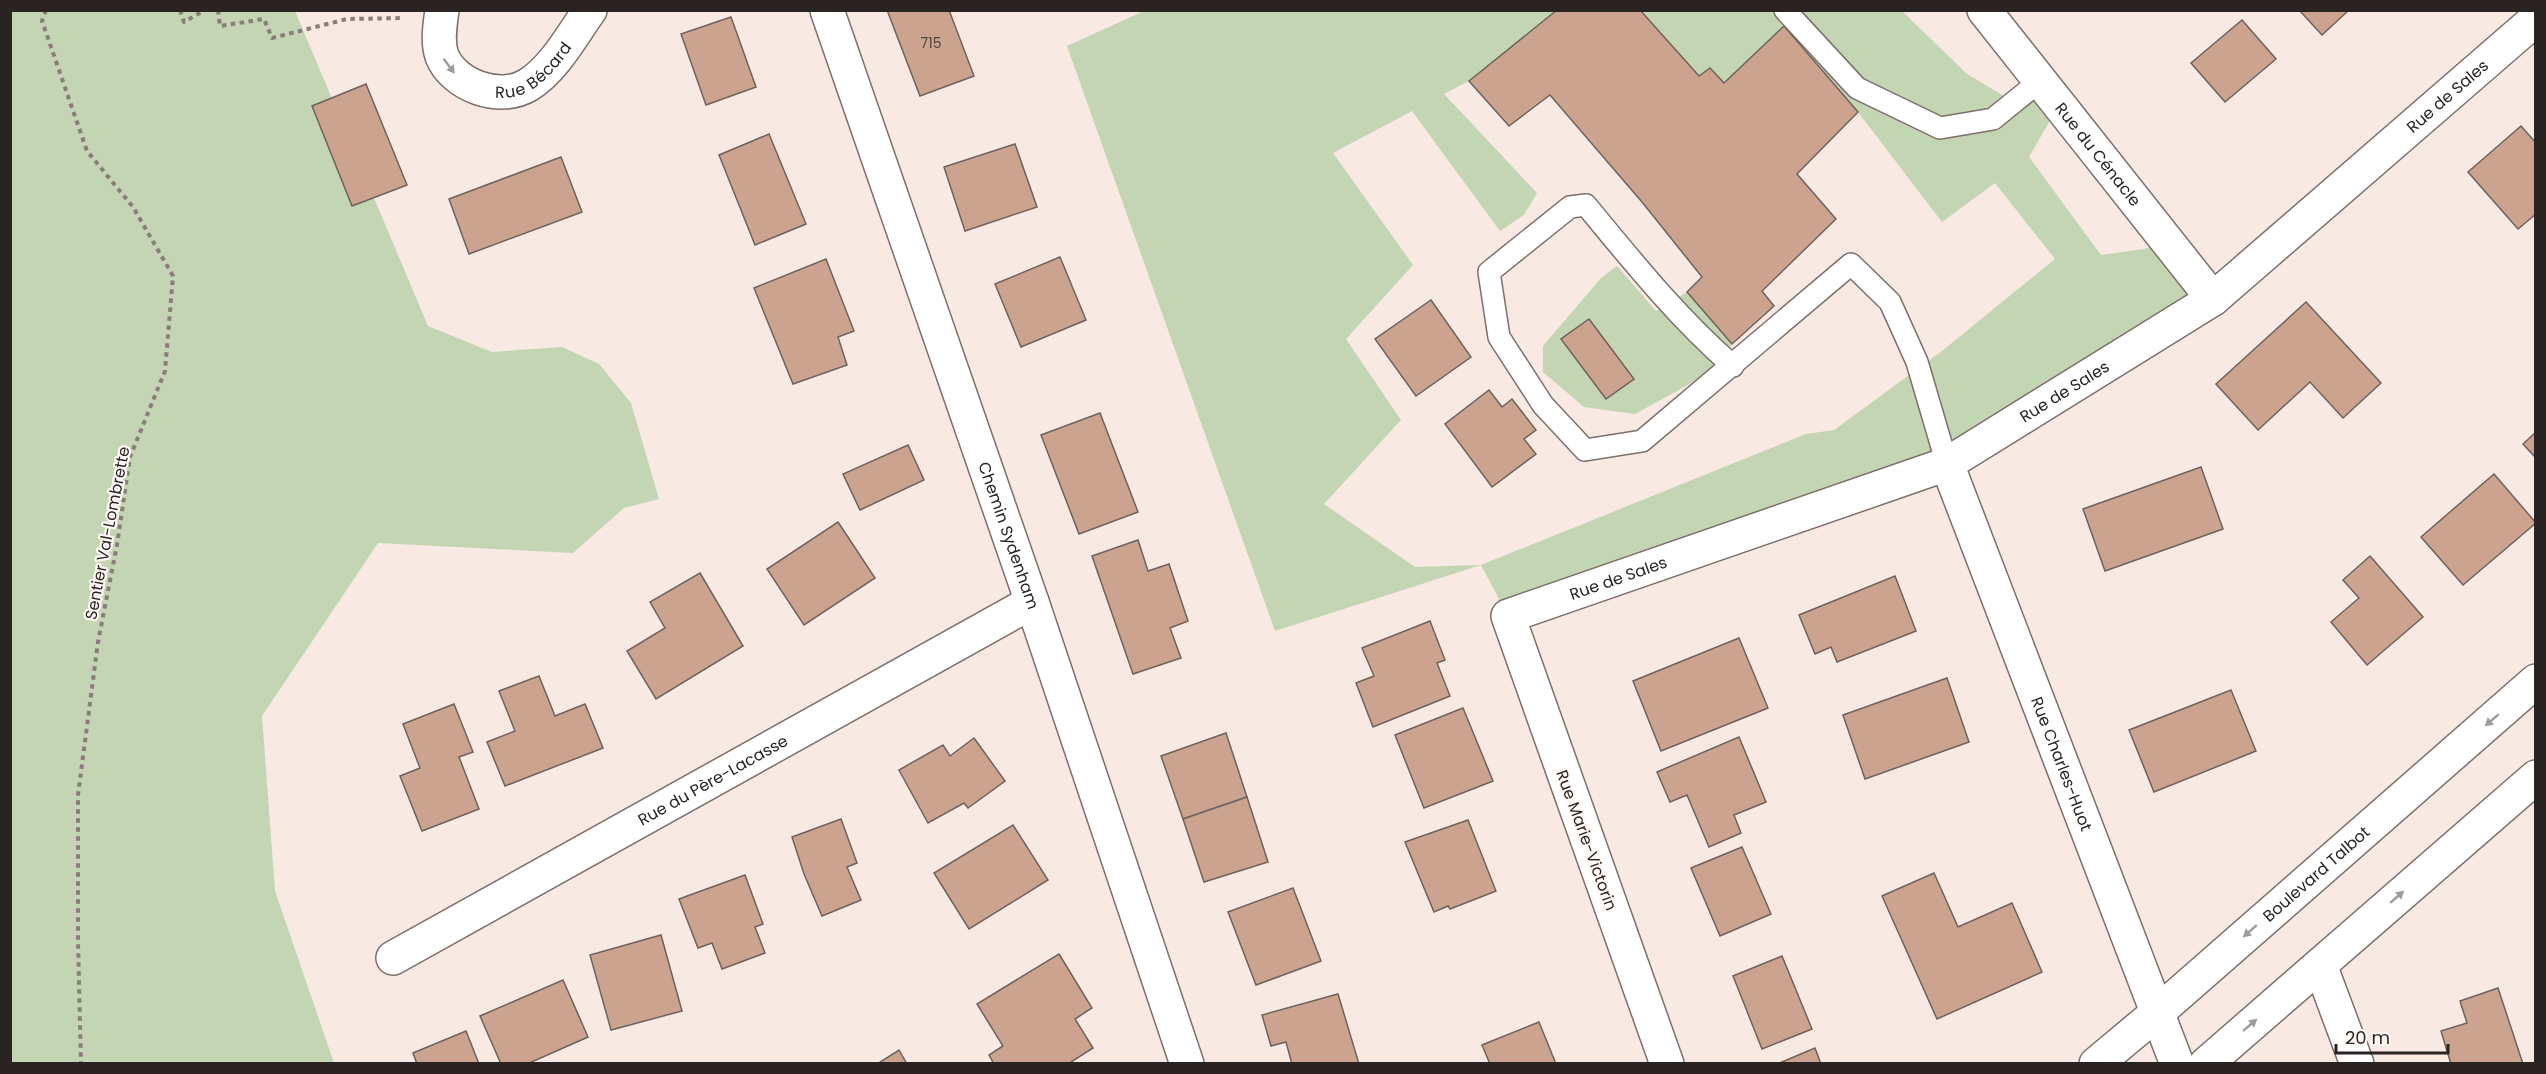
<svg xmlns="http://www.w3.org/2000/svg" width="2546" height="1074" font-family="Poppins,sans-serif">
	<rect width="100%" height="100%" fill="#f8e9e2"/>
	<!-- green -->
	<g fill="#c3d5b3">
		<polygon points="10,11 295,11 428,326 492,352 562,347 599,364 631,403 659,499 624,508 573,553 378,543 262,716 275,891 334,1063 11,1063"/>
		<polygon points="1144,11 1557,11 1469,81 1444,94 1537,193 1524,215 1500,231 1412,111 1333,153 1413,265 1346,339 1401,420 1324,504 1415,567 1481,565 1806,434 1834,430 1942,351 2055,259 1995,183 1942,222 1858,112 1784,27 1724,83 1710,68 1699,76 1640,11 1902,11 1967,74 2014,102 2040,81 2059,105 2029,157 2101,255 2144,249 2168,242 2213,299 1947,464 1508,616 1481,565 1275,631 1067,46"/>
		<polygon points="1617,266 1656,311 1687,292 1732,344 1704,376 1635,414 1584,407 1543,372 1543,346 1601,278"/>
	</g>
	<!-- building -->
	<g fill="#cca38f" stroke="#6f625c" stroke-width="1.5">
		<polygon points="887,10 949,10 974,76 920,96"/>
		<polygon points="1557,10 1640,10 1699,76 1710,68 1724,83 1784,26 1858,112 1797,174 1836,219 1762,291 1774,306 1732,344 1687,292 1702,277 1642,202 1550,95 1509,126 1469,81"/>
		<polygon points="2299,10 2349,10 2322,35"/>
		<polygon points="731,17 756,87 706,105 681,34"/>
		<polygon points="2242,20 2276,59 2225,102 2191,63"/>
		<polygon points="366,84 407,185 352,206 312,106"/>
		<polygon points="2521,126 2536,143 2536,214 2518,229 2468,172"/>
		<polygon points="769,134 806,224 755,245 719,155"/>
		<polygon points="1015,144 1037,207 965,231 944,167"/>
		<polygon points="561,157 582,212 469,254 449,199"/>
		<polygon points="1060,257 1086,320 1021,347 995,284"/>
		<polygon points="826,259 854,331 838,337 847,365 793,384 754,288"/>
		<polygon points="1431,300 1471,357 1416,396 1375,339"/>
		<polygon points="2306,302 2381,383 2343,418 2310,382 2258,430 2216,384"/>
		<polygon points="1589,319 1634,379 1606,399 1561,339"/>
		<polygon points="1489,390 1502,407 1512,399 1536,430 1524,439 1536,454 1492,487 1445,424"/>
		<polygon points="1100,413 1138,512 1079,534 1041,435"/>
		<polygon points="2536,432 2536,458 2523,444"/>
		<polygon points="908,445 924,480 860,510 843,474"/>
		<polygon points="2201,467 2223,529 2105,571 2083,509"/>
		<polygon points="2494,474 2536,523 2463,585 2421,537"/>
		<polygon points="838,522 875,578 804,625 767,569"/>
		<polygon points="1138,540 1148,571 1169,564 1188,621 1170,628 1181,658 1133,674 1092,556"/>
		<polygon points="2370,556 2423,617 2367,665 2331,622 2359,598 2343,580"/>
		<polygon points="700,573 743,646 656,699 627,651 665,628 650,602"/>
		<polygon points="1895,576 1916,631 1837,662 1831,647 1815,654 1799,615"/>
		<polygon points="1430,621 1445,660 1437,663 1450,696 1373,727 1356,683 1374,676 1362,648"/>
		<polygon points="1739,638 1768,708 1661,751 1633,681"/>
		<polygon points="539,676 555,716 585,704 603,748 505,786 487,742 515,731 499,691"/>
		<polygon points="1947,678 1969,742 1865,779 1843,715"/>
		<polygon points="2231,690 2256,751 2154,792 2129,730"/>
		<polygon points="454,704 473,752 459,757 479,809 422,831 400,776 420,768 403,724"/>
		<polygon points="1463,708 1493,781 1424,808 1395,735"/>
		<polygon points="1226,733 1247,797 1183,819 1161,756"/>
		<polygon points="1739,737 1766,802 1734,815 1741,833 1709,847 1687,795 1670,802 1657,772"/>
		<polygon points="974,738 1005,781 968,808 964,803 928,823 899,770 943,745 950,756"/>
		<polygon points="1247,797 1268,862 1204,882 1183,819"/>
		<polygon points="841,819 857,863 847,867 861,900 822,916 804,874 792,837"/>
		<polygon points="1468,820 1496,891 1450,909 1448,906 1434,912 1405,842"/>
		<polygon points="1013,825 1048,880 969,929 934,873"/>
		<polygon points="1742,847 1771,914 1720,936 1691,868"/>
		<polygon points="1934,873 1958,927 2012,903 2042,972 1937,1019 1882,896"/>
		<polygon points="745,875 763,924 755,927 765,953 722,969 712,943 698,948 679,899"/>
		<polygon points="1293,888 1321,961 1256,985 1228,912"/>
		<polygon points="661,935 682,1011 611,1030 590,955"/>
		<polygon points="1059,954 1092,1008 1075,1019 1093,1048 1068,1064 994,1064 989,1055 1003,1046 977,1004"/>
		<polygon points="1782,956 1812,1029 1762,1049 1733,976"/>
		<polygon points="563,980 588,1037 527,1064 501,1064 480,1016"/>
		<polygon points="2498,988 2523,1064 2451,1064 2441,1031 2467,1023 2460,1001"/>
		<polygon points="1338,994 1359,1064 1292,1064 1286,1042 1271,1046 1262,1015"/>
		<polygon points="1539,1022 1556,1064 1490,1064 1482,1045"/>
		<polygon points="466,1031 479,1064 417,1064 413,1053"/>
		<polygon points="1815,1048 1821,1064 1777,1064"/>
		<polygon points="899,1050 907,1064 877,1064"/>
	</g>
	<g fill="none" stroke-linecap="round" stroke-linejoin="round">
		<defs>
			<g id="service">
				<polyline points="1785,10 1857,88 1940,128 1993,119 2040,81"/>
				<path d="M1733,366C1678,318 1632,261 1586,205L1570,207L1489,272L1499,337L1543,405L1585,450L1642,441L1851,264L1890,302L1917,362L1947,464"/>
			</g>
			<g id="minor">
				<path id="s1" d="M442,10C440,25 437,42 442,56C454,86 500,102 528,85C555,68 572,35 590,10"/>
				<path id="s2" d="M827,10L1032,602L1187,1064"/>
				<path id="s3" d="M1984,10L2213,299"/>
				<path id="s4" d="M1947,464L2177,1064"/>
				<path id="s5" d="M393,958L1032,602"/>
				<polyline points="2320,965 2357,1064"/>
				<path id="s6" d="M1667,1064L1508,616L1947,464L2213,299L2536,19"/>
			</g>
			<g id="secondary">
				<path id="s7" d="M2096,1064L2157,1013L2536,681"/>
				<polyline points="2206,1064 2536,777"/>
			</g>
		</defs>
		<!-- service casing -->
		<use href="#service" stroke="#7d706a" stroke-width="24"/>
		<!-- minor casing -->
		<use href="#minor" stroke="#7d706a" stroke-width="36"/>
		<!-- secondary casing -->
		<use href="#secondary" stroke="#7d706a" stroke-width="36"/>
		<!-- path -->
		<g stroke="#887e79" stroke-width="4" stroke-dasharray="4.5 4.5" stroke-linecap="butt">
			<polyline points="46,10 42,21 87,151 133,207 173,276 165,371 130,457 117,545 98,642 78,795 78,941 81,1064"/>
			<polyline points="180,10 184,22 205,10"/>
			<polyline points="218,10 220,26 264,19 272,38 347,19 404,18"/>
		</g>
		<!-- service -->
		<use href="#service" stroke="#fff" stroke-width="21"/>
		<!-- minor -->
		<use href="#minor" stroke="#fff" stroke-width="33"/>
		<!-- secondary -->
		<use href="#secondary" stroke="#fff" stroke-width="33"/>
	</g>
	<!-- one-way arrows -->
	<defs><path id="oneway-solid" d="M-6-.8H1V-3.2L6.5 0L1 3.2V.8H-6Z" transform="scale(1.5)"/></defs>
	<g fill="#9f9c9b">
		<use href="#oneway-solid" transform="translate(449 66) rotate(53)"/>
		<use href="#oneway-solid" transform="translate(2492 720) rotate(139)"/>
		<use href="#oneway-solid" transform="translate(2397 897) rotate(-41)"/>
		<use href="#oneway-solid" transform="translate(2250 931) rotate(139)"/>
		<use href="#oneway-solid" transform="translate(2250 1025) rotate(-41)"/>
	</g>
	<g text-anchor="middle" stroke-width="4.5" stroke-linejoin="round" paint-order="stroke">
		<!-- number labels -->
		<g font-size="14" fill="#52443c">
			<text x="931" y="48">715</text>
		</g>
		<!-- street labels -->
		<g font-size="16" fill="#292421" stroke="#fff8f5">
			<text dy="6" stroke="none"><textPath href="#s1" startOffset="159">Rue Bécard</textPath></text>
			<text dy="6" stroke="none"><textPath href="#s6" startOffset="1563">Rue de Sales</textPath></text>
			<text dy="6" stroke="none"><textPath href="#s3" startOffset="184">Rue du Cénacle</textPath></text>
			<text dy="6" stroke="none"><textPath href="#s6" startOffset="1078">Rue de Sales</textPath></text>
			<text transform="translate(107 533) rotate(-79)" y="6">Sentier Val-Lombrette</text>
			<text dy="6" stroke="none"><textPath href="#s2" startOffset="556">Chemin Sydenham</textPath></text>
			<text dy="6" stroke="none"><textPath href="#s6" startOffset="592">Rue de Sales</textPath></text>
			<text dy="6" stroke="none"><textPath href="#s4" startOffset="321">Rue Charles-Huot</textPath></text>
			<text dy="6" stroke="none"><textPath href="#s5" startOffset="366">Rue du Père-Lacasse</textPath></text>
			<text transform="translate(1587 840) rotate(70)" y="6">Rue Marie-Victorin</text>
			<text dy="6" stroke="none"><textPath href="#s7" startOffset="291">Boulevard Talbot</textPath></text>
		</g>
	</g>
	<!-- border -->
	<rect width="2546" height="1074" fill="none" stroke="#292421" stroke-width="24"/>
	<!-- scale -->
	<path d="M2336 1044v9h112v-9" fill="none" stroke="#292421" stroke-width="3"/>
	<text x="2345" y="1044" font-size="18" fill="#292421" stroke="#fff8f5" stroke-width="4.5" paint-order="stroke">20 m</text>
</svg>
